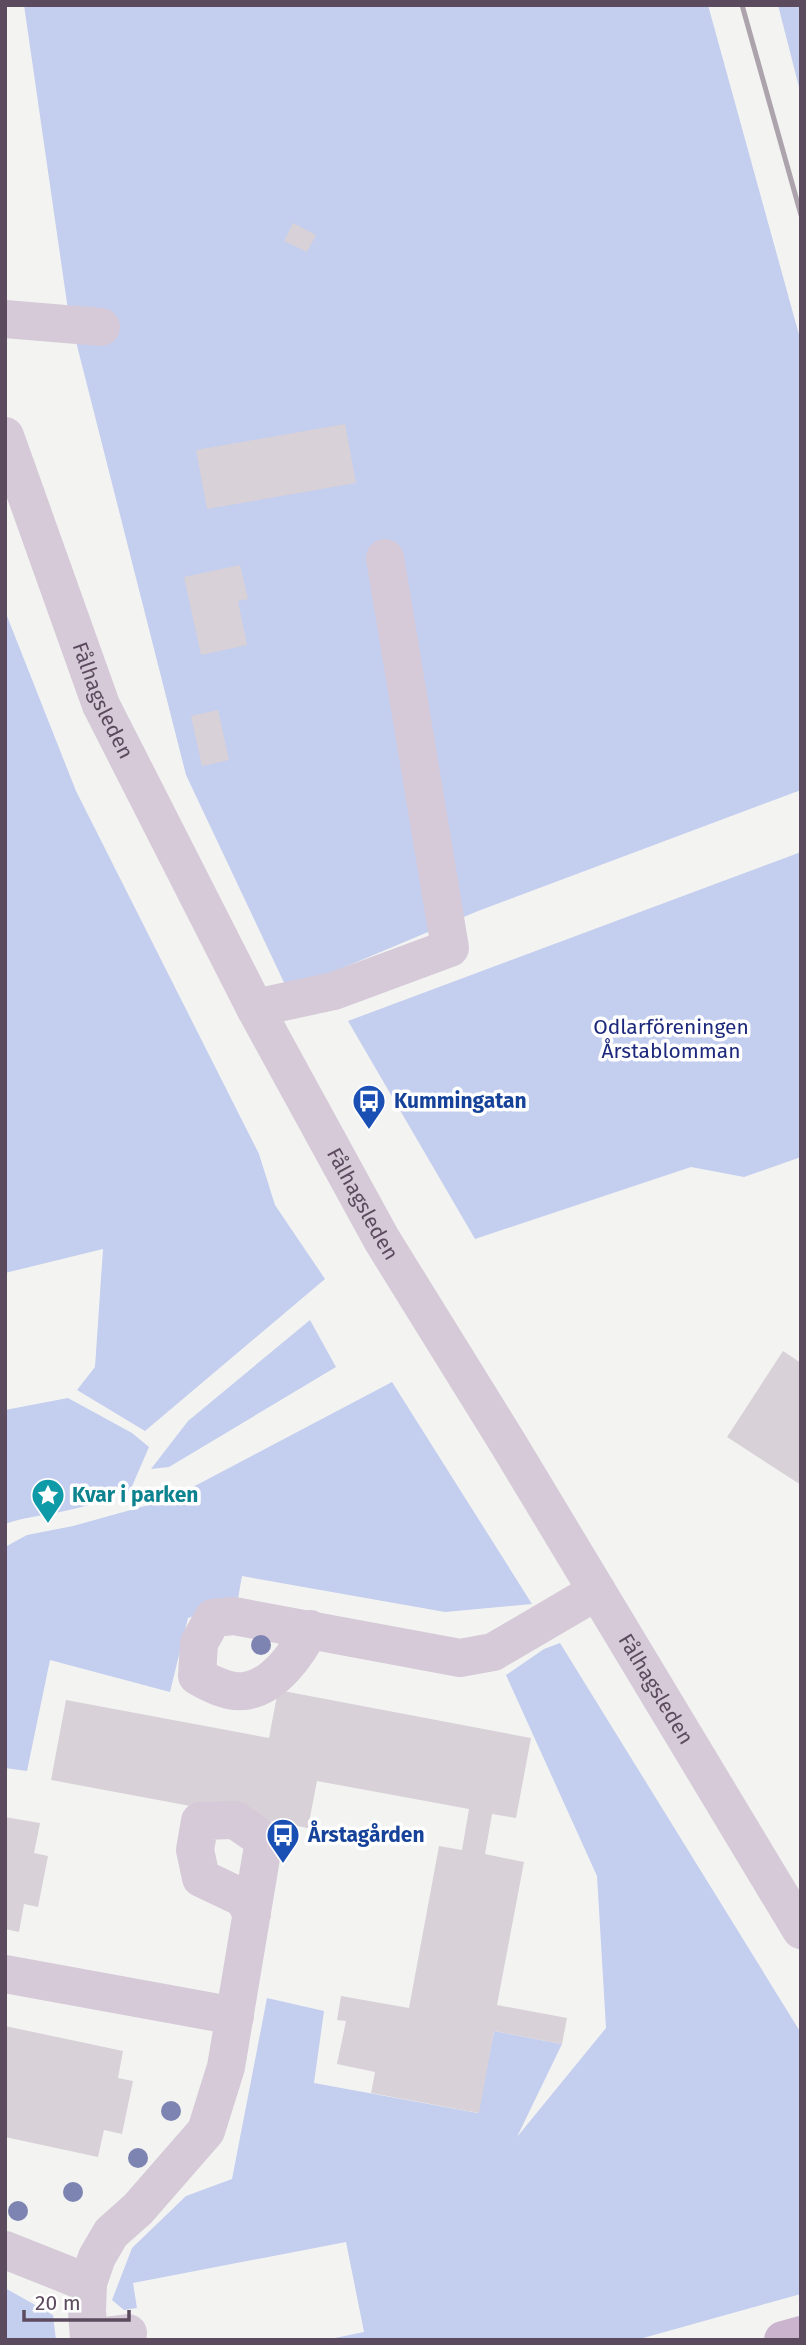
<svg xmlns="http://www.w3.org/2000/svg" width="806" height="2345" font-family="'Fira Sans',sans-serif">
	<rect width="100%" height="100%" fill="#f3f4f2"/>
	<!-- green -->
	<g fill="#c4ceee">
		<polygon points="24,5 708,5 801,342 801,790 478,911 288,991 186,775 68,310"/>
		<polygon points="778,5 801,5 801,95"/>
		<polygon points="5,611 76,791 259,1154 275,1205 325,1279 145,1431 77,1390 95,1367 103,1249 5,1273"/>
		<polygon points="801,852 801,1157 744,1177 691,1167 475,1239 348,1021"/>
		<polygon points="310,1320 336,1367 169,1467 151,1469 188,1421"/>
		<polygon points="392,1382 532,1604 445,1612 242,1576 237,1604 188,1618 170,1692 50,1660 27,1771 5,1768 5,1547 27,1535 73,1526 170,1499"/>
		<path d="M68,1398L132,1433L149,1447L130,1491C107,1501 84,1507 60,1512C41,1516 24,1517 5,1524V1410Z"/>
		<polygon points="560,1643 801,2033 801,2294 636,2340 325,2340 364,2332 346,2242 133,2283 137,2308 124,2310 112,2300 132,2248 186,2196 232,2179 267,1998 324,2011 314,2083 478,2113 494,2031 562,2044 517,2137 606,2028 597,1876 506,1675 544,1649"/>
		<polygon points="5,2288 53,2315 56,2340 5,2340"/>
	</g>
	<!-- building -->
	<g fill="#d8d1d8">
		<polygon points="293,223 316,235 307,252 284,241"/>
		<polygon points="345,424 356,483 207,509 196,450"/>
		<polygon points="240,565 248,599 238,601 247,645 201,655 184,577"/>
		<polygon points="218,710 229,760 202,766 191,716"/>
		<polygon points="783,1351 801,1363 801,1485 727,1437"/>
		<polygon points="278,1690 531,1738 516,1818 492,1814 485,1854 524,1862 497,2005 567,2018 562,2044 494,2031 479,2113 371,2093 375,2072 337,2064 346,2021 337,2020 341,1996 409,2008 439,1846 462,1850 469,1809 317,1781 308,1828 51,1780 66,1700 269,1738"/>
		<polygon points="5,1817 40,1823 34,1853 48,1856 38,1907 24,1904 19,1932 5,1929"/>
		<polygon points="5,2026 123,2051 118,2078 133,2081 122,2134 104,2130 98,2157 5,2137"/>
	</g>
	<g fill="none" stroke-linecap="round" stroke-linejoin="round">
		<!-- minor -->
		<g stroke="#d6cad8" stroke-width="38">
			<polyline points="5,319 101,327"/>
			<path id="s1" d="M5,436L101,705L255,1008L382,1240L509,1445L801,1930"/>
			<polyline points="255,1008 334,991 450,948 385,558"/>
			<path d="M310,1629C298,1653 274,1688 244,1691C228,1693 211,1684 197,1676L199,1643L213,1618L234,1616L460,1658L493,1652L597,1591"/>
			<polyline points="5,1974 235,2016"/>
			<polyline points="5,2250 88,2283"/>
			<polyline points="89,2338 128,2333"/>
			<polyline points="89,2340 87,2311 88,2283 97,2257 111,2233 138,2209 206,2131 226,2067 264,1840 235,1820 200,1821 195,1850 201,1878 243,1898 252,1914"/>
		</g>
		<!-- major -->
		<polyline stroke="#cbb4ce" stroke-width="38" points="783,2340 801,2335"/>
		<!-- rail -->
		<polyline stroke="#aca3ac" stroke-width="5" points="742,5 801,215"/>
	</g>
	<!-- trees -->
	<g fill="#7d84b2">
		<circle cx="261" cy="1645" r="10"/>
		<circle cx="171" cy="2111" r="10"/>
		<circle cx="138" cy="2158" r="10"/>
		<circle cx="73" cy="2192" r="10"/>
		<circle cx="18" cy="2211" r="10"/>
	</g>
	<!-- icons -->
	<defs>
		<symbol id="bus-pin" viewBox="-11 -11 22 30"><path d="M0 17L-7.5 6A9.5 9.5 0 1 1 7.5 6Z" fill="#1a4fb4" stroke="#fff"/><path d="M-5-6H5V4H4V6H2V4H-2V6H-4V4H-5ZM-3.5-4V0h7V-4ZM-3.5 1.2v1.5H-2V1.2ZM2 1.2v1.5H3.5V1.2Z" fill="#fff"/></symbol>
		<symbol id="sight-pin" viewBox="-11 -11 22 30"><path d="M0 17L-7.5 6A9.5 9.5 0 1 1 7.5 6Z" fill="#0f9aa8" stroke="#fff"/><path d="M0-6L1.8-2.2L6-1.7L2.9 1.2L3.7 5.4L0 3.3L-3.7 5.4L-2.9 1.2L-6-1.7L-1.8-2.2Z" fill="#fff"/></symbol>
	</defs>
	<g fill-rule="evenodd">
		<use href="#bus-pin" x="350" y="1082" width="38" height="52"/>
		<use href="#sight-pin" x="29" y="1476" width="38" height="52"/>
		<use href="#bus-pin" x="264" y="1816" width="38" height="52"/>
	</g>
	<g text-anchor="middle" stroke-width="7" stroke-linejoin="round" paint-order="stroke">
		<!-- street labels -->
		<g font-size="21" fill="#5c4a5e" stroke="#fff">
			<text dy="7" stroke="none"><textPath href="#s1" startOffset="282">Fålhagsleden</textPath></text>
			<text dy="7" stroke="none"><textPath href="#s1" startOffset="849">Fålhagsleden</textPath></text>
			<text dy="7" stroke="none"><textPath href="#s1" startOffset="1416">Fålhagsleden</textPath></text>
		</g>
		<!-- park labels -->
		<g font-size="21" fill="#1d297d" stroke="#fff">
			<text x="671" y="1034">Odlarföreningen<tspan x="671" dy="24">Årstablomman</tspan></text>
		</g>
		<!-- transit labels -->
		<g font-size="21" font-weight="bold" fill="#164399" stroke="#fff" text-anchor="start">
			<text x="394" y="1108">Kummingatan</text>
			<text x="308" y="1842">Årstagården</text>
		</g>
		<!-- culture labels -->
		<g font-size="21" font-weight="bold" fill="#0d838f" stroke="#fff" text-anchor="start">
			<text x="72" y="1502">Kvar i parken</text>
		</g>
	</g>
	<!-- border -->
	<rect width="806" height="2345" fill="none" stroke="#5c4a5e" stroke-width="14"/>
	<!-- scale -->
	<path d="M24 2310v10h105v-10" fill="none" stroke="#5c4a5e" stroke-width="3.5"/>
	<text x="35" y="2310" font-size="21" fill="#5c4a5e" stroke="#ffffff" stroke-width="5" paint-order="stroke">20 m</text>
</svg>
